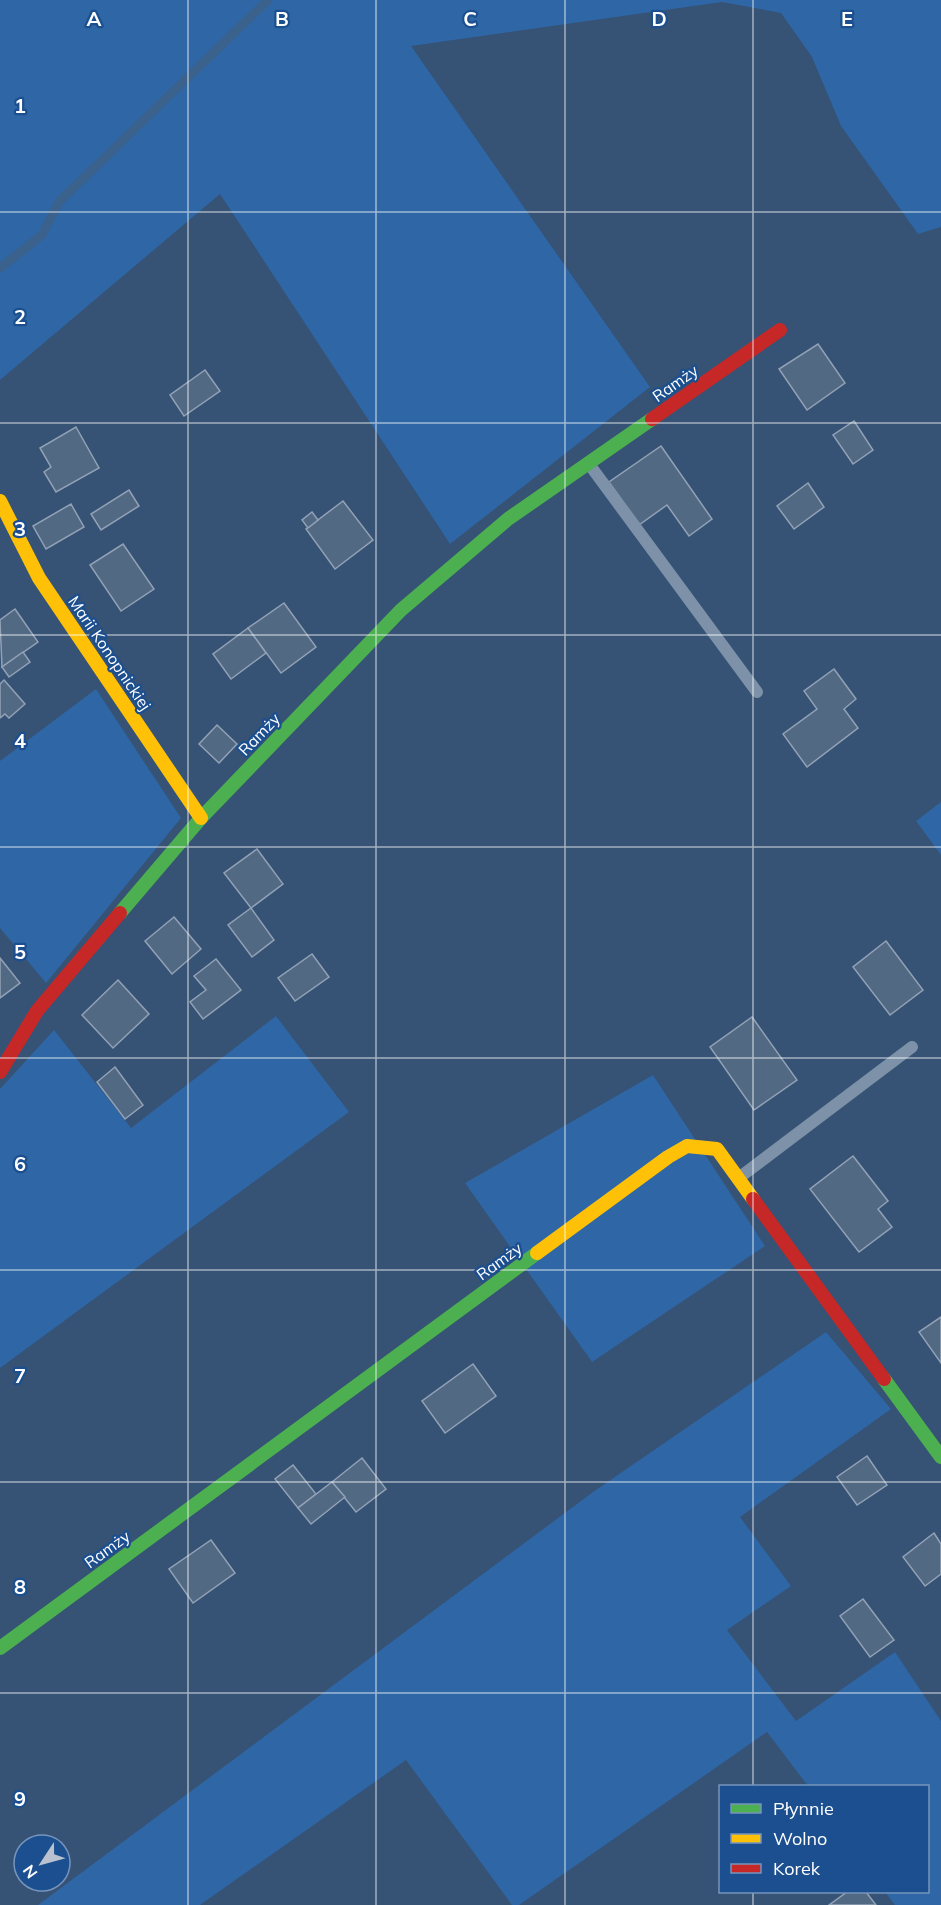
<svg xmlns="http://www.w3.org/2000/svg" width="941" height="1905" font-family="Mulish,sans-serif">
	<rect width="100%" height="100%" fill="#365274"/>
	<!-- green -->
	<g fill="#2f66a5">
		<polygon points="0,0 941,0 941,227 918,234 841,126 812,57 781,13 722,2 411,46 650,387 450,544 220,194 0,380"/>
		<polygon points="96,689 181,818 46,983 0,928 0,761"/>
		<polygon points="941,802 941,855 916,821"/>
		<polygon points="276,1016 349,1112 0,1368 0,1089 54,1030 131,1128"/>
		<polygon points="653,1075 765,1246 592,1362 465,1183"/>
		<polygon points="826,1332 891,1409 740,1517 791,1586 727,1630 796,1721 895,1652 941,1721 941,1905 895,1905 885,1892 928,1892 928,1786 808,1786 767,1732 519,1905 512,1905 406,1760 200,1905 38,1905 593,1492"/>
	</g>
	<g fill="none" stroke-linecap="round" stroke-linejoin="round">
		<!-- stream -->
		<polyline stroke="#3b618d" stroke-width="9" points="0,268 42,235 59,202 268,0"/>
	</g>
	<!-- building -->
	<g fill="#526984" stroke="#92a2b6" stroke-width="1.5">
		<polygon points="818,344 845,383 807,410 779,369"/>
		<polygon points="205,370 220,391 184,416 170,395"/>
		<polygon points="854,421 873,450 853,464 833,435"/>
		<polygon points="76,427 99,468 56,492 44,472 51,467 40,448"/>
		<polygon points="661,446 712,519 689,536 667,505 639,525 609,482"/>
		<polygon points="808,483 824,507 794,529 777,506"/>
		<polygon points="129,490 139,506 101,530 91,514"/>
		<polygon points="343,501 373,540 335,569 306,529"/>
		<polygon points="71,504 84,527 46,549 33,526"/>
		<polygon points="312,512 318,520 308,528 302,520"/>
		<polygon points="123,544 154,589 121,611 90,565"/>
		<polygon points="284,603 316,647 281,673 248,628"/>
		<polygon points="15,609 38,642 2,667 0,620"/>
		<polygon points="248,628 266,653 231,679 213,654"/>
		<polygon points="23,652 30,662 9,677 2,667"/>
		<polygon points="834,669 856,699 844,709 858,728 807,767 783,734 817,709 804,691"/>
		<polygon points="4,680 25,704 9,718 5,714 0,718 0,684"/>
		<polygon points="217,725 237,744 219,763 199,744"/>
		<polygon points="257,849 283,884 251,908 224,873"/>
		<polygon points="251,908 274,940 252,957 228,925"/>
		<polygon points="174,917 201,949 172,974 145,941"/>
		<polygon points="886,941 923,990 890,1015 853,967"/>
		<polygon points="312,954 329,977 295,1001 278,978"/>
		<polygon points="0,958 20,983 0,998"/>
		<polygon points="216,959 241,990 203,1019 190,1002 206,990 194,976"/>
		<polygon points="118,980 149,1014 113,1048 82,1015"/>
		<polygon points="752,1017 797,1080 754,1110 710,1047"/>
		<polygon points="115,1067 143,1105 125,1119 97,1082"/>
		<polygon points="853,1156 888,1201 878,1209 892,1227 859,1252 810,1189"/>
		<polygon points="941,1317 941,1363 919,1332"/>
		<polygon points="473,1364 496,1396 445,1433 422,1401"/>
		<polygon points="867,1456 887,1485 857,1505 837,1477"/>
		<polygon points="362,1458 386,1489 356,1512 332,1482"/>
		<polygon points="293,1465 316,1494 298,1508 275,1479"/>
		<polygon points="332,1482 345,1497 311,1524 298,1508"/>
		<polygon points="934,1533 941,1544 941,1574 925,1586 903,1557"/>
		<polygon points="211,1540 235,1573 193,1603 169,1569"/>
		<polygon points="863,1599 894,1640 870,1657 840,1616"/>
		<polygon points="847,1892 866,1892 876,1905 829,1905"/>
	</g>
	<g fill="none" stroke-linecap="round" stroke-linejoin="round">
		<!-- lane -->
		<g stroke="#7d92a8" stroke-width="12">
			<polyline points="589,464 757,692"/>
			<polyline points="740,1177 912,1047"/>
		</g>
		<!-- fast -->
		<g stroke="#4caf50" stroke-width="14">
			<polyline points="120,913 201,818 401,610 508,519 652,419"/>
			<polyline points="884,1379 941,1457"/>
			<polyline points="0,1648 537,1253"/>
		</g>
		<!-- slow -->
		<g stroke="#ffc107" stroke-width="14">
			<polyline points="0,501 39,578 201,818"/>
			<polyline points="537,1253 668,1157 687,1146 717,1149 753,1199"/>
		</g>
		<!-- jam -->
		<g stroke="#c62828" stroke-width="14">
			<polyline points="652,419 780,330"/>
			<polyline points="0,1072 37,1011 120,913"/>
			<polyline points="753,1199 884,1379"/>
		</g>
	</g>
	<!-- grid -->
	<path fill="none" stroke="#fff" stroke-width="1.5" stroke-opacity="0.55" d="M188,0V1905M376,0V1905M565,0V1905M753,0V1786M0,212H941M0,423H941M0,635H941M0,847H941M0,1058H941M0,1270H941M0,1482H941M0,1693H941M753,1892V1905"/>
	<g text-anchor="middle" stroke-width="4.5" stroke-linejoin="round" paint-order="stroke">
		<!-- street labels -->
		<g font-size="16" fill="#fff" stroke="#1b4f8f">
			<text transform="translate(675 383) rotate(-35)" y="6">Ramży</text>
			<text transform="translate(110 653) rotate(56)" y="6">Marii Konopnickiej</text>
			<text transform="translate(259 734) rotate(-46)" y="6">Ramży</text>
			<text transform="translate(499 1261) rotate(-36)" y="6">Ramży</text>
			<text transform="translate(107 1549) rotate(-36)" y="6">Ramży</text>
		</g>
	</g>
	<g font-size="20" text-anchor="middle" font-weight="bold" fill="#fff" stroke="#1b4f8f" stroke-width="4.5" stroke-linejoin="round" paint-order="stroke">
		<text x="94" y="26">A</text>
		<text x="282" y="26">B</text>
		<text x="470" y="26">C</text>
		<text x="659" y="26">D</text>
		<text x="847" y="26">E</text>
		<text x="20" y="113">1</text>
		<text x="20" y="324">2</text>
		<text x="20" y="536">3</text>
		<text x="20" y="748">4</text>
		<text x="20" y="959">5</text>
		<text x="20" y="1171">6</text>
		<text x="20" y="1383">7</text>
		<text x="20" y="1594">8</text>
		<text x="20" y="1806">9</text>
	</g>
	<!-- legend -->
	<rect x="719" y="1785" width="210" height="108" fill="#1b4f8f" stroke="#7695bc" stroke-width="1.5"/>
	<rect x="731" y="1804" width="30" height="9" fill="#4caf50" stroke="#7695bc" stroke-width="1.5"/>
	<text x="773" y="1815" font-size="18" fill="#ffffff">Płynnie</text>
	<rect x="731" y="1834" width="30" height="9" fill="#ffc107" stroke="#7695bc" stroke-width="1.5"/>
	<text x="773" y="1845" font-size="18" fill="#ffffff">Wolno</text>
	<rect x="731" y="1864" width="30" height="9" fill="#c62828" stroke="#7695bc" stroke-width="1.5"/>
	<text x="773" y="1875" font-size="18" fill="#ffffff">Korek</text>
	<!-- north arrow -->
	<g transform="translate(42 1863) rotate(234)"><circle r="28" fill="#1b4f8f" stroke="#7695bc" stroke-width="1.5"/>
	<path d="M0-4.5L10 22L0 15L-10 22Z" fill="#b9c2ce"/>
	<text y="-9" font-size="16" font-weight="bold" text-anchor="middle" fill="#ffffff">N</text>
	</g>
</svg>
